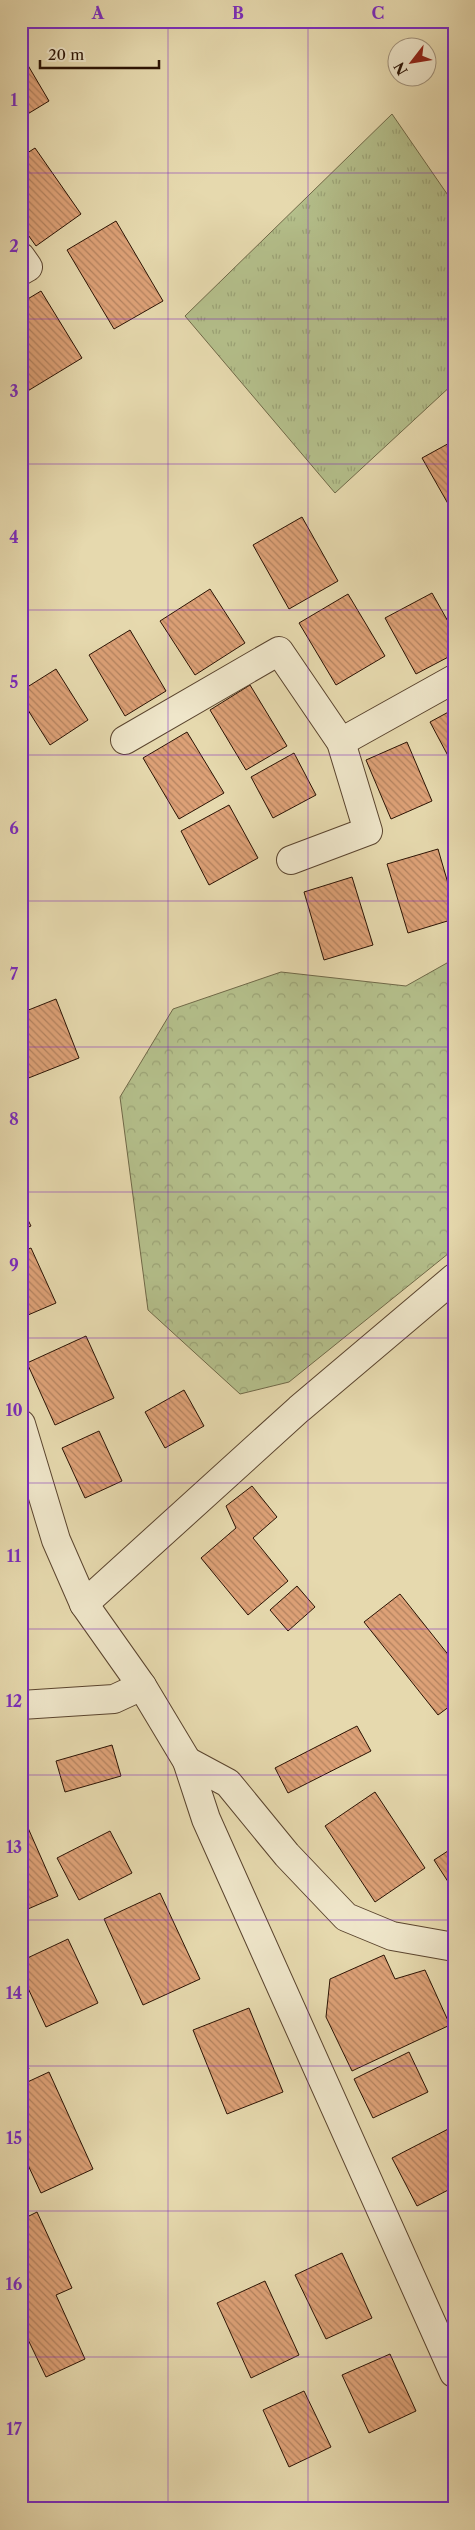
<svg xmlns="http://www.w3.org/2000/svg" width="475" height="2530" font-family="'Libre Caslon Text',serif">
	<defs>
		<pattern id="grass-tufts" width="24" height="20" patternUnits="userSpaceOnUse" patternTransform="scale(1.25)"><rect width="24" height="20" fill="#b4bf8b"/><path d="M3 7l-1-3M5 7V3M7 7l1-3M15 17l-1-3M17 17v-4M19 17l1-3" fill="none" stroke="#9ba376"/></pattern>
		<pattern id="forest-crowns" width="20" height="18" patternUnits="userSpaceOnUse" patternTransform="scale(1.25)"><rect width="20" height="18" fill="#b4bf8b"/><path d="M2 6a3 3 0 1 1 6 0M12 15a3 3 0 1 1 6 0" fill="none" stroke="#9ba376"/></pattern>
		<pattern id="building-back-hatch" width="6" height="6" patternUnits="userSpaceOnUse" patternTransform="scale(1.25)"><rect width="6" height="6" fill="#dda177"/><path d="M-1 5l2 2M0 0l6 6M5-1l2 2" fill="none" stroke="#b3825f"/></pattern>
	</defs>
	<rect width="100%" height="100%" fill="#e6d9ae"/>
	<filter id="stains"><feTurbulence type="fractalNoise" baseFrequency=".004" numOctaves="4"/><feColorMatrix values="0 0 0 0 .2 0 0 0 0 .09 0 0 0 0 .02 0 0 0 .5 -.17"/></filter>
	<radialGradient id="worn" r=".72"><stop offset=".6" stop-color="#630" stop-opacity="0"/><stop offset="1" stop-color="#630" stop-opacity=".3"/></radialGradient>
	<!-- grass -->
	<polygon fill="url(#grass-tufts)" stroke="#706948" points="392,114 454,204 454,383 335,493 185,316"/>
	<!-- forest -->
	<polygon fill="url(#forest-crowns)" stroke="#706948" points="454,959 454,1249 289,1382 240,1394 148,1310 120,1097 173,1009 281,972 406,986"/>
	<!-- building -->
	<g fill="url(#building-back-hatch)" stroke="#2b1304">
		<polygon points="26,62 49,101 21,118 21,64"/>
		<polygon points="35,148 81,214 36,246 21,225 21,157"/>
		<polygon points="116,221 163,301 114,329 67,250"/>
		<polygon points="41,291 82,358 26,392 21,385 21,303"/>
		<polygon points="453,441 454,508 451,509 422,458"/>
		<polygon points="302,517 338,581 289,609 253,545"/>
		<polygon points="454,528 454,540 449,531"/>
		<polygon points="210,589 245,643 195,675 160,621"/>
		<polygon points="432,593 454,632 454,654 416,674 385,618"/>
		<polygon points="348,594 385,656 336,685 299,623"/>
		<polygon points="130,630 166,691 125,716 89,655"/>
		<polygon points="56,669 88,720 50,745 21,699 21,691"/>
		<polygon points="250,685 287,746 246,770 210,710"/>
		<polygon points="454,709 454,767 430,722"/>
		<polygon points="187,732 224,793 179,819 143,758"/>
		<polygon points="407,742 432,801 391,819 366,760"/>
		<polygon points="294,753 316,795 273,818 251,777"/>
		<polygon points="229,805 258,858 209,885 181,831"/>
		<polygon points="438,849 454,904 454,919 408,933 387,864"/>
		<polygon points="352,877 373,945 324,960 304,892"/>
		<polygon points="56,999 79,1058 21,1081 21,1013"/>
		<polygon points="21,1206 31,1226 21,1230"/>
		<polygon points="31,1248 56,1303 21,1318 21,1252"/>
		<polygon points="86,1336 114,1398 55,1425 27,1363"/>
		<polygon points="184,1390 204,1426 165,1448 145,1412"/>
		<polygon points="99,1431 122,1481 85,1498 62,1448"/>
		<polygon points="252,1486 277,1517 253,1538 288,1581 248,1615 201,1558 236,1528 226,1506"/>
		<polygon points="297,1586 315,1607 288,1631 270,1610"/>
		<polygon points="400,1594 454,1662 454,1703 438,1715 364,1622"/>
		<polygon points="357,1726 371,1751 288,1793 275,1768"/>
		<polygon points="112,1745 121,1776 65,1792 56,1761"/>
		<polygon points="375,1792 425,1868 375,1902 325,1826"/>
		<polygon points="21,1812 58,1896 21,1912"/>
		<polygon points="110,1831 132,1873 79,1900 57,1858"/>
		<polygon points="454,1847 454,1891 434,1860"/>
		<polygon points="160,1893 200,1979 143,2005 104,1919"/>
		<polygon points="68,1939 98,2003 46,2027 21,1973 21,1961"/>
		<polygon points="384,1955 395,1979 425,1970 450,2025 352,2071 326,2017 330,1979"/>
		<polygon points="249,2008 283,2092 227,2114 193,2030"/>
		<polygon points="21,2052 29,2069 21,2073"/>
		<polygon points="409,2052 428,2092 373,2118 354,2079"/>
		<polygon points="49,2072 93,2169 41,2193 21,2150 21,2085"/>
		<polygon points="454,2126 454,2187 417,2206 392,2158"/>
		<polygon points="37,2212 72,2288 56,2295 85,2359 46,2377 21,2325 21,2220"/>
		<polygon points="342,2253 372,2318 326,2339 295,2275"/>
		<polygon points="265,2281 299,2355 251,2378 217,2303"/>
		<polygon points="390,2354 416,2411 369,2433 342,2375"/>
		<polygon points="304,2391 331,2447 289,2467 263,2410"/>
	</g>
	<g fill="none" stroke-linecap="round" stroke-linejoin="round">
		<defs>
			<g id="street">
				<polyline points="21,257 28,267 21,271"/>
				<polyline points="125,740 279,651 341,742 368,831 291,860"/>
				<polyline points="341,742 454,679"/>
				<polyline points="21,1424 56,1540 84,1604 142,1686 187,1761 206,1819 454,2373"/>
				<polyline points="84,1604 299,1409 454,1278"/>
				<polyline points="21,1705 114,1699 142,1686"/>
				<polyline points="187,1761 228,1783 287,1855 346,1917 392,1936 454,1947"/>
			</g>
		</defs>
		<!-- street casing -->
		<use href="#street" stroke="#5a442e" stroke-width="30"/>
		<!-- street -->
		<use href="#street" stroke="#efe6ca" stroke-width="28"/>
	</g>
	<!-- grid -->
	<path fill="none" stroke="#7b2cbf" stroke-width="1" stroke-opacity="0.55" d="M168,21V2509M308,21V2509M21,173H454M21,319H454M21,464H454M21,610H454M21,755H454M21,901H454M21,1047H454M21,1192H454M21,1338H454M21,1483H454M21,1629H454M21,1775H454M21,1920H454M21,2066H454M21,2211H454M21,2357H454"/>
	<!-- margin -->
	<rect width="475" height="2530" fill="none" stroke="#e6d9ae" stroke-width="55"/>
	<!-- north arrow -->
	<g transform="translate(412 62) rotate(239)"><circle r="24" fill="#efe6ca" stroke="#a1927b"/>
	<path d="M0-4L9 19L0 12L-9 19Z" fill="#8f2418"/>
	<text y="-8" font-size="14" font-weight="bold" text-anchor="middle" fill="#2b1304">N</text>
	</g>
	<!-- scale -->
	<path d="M40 60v8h119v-8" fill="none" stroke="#2b1304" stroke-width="2.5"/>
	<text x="48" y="60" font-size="15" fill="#2b1304" stroke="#efe6ca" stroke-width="4" paint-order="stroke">20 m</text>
	<rect x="28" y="28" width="420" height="2474" fill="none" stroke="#7b2cbf" stroke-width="2"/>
	<g font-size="16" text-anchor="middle" font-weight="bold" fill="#7b2cbf">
		<text x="98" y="19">A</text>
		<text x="238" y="19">B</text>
		<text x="378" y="19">C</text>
		<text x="14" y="106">1</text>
		<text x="14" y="252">2</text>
		<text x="14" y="397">3</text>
		<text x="14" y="543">4</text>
		<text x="14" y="688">5</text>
		<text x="14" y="834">6</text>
		<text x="14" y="980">7</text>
		<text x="14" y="1125">8</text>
		<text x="14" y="1271">9</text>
		<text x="14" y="1416">10</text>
		<text x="14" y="1562">11</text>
		<text x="14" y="1707">12</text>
		<text x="14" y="1853">13</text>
		<text x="14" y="1999">14</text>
		<text x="14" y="2144">15</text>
		<text x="14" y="2290">16</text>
		<text x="14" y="2435">17</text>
	</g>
	<rect width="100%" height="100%" filter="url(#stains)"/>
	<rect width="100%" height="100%" fill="url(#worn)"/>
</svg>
